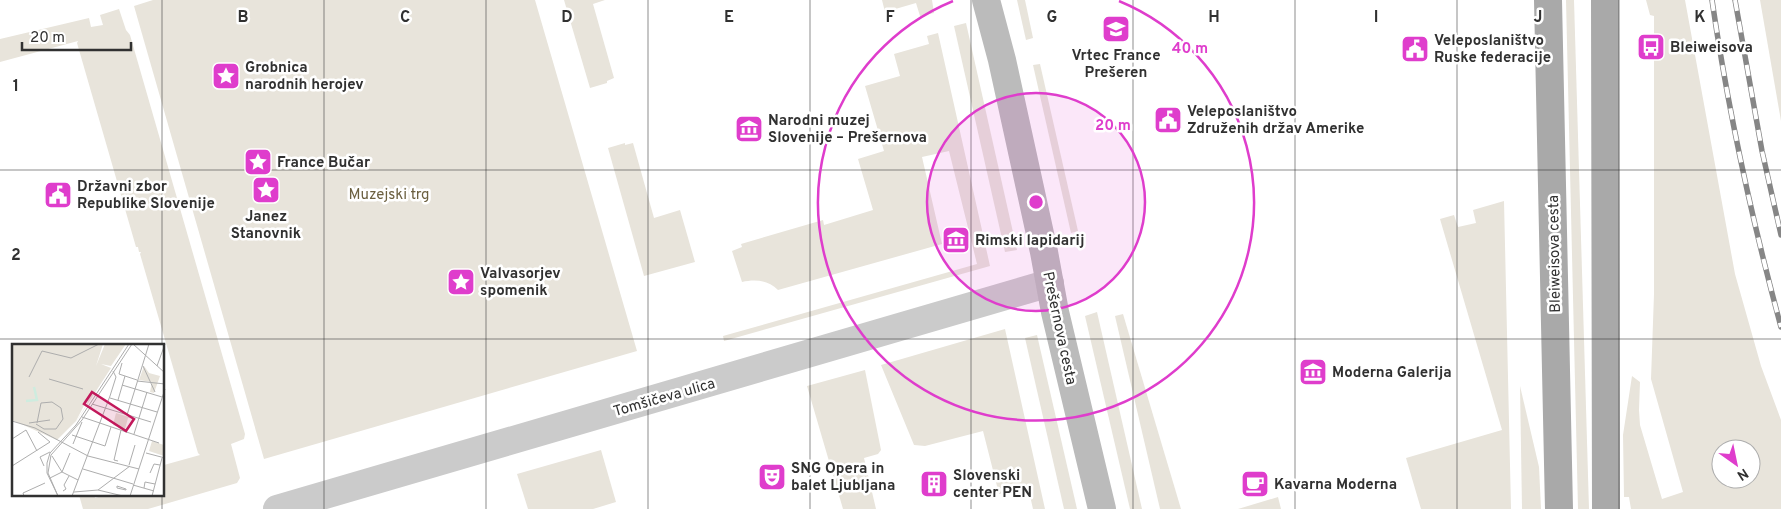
<svg xmlns="http://www.w3.org/2000/svg" width="1781" height="509" font-family="Overpass,sans-serif">
	<rect width="100%" height="100%" fill="#fff"/>
	<!-- green -->
	<g fill="#e8e4db" fill-rule="evenodd">
		<polygon points="153,0 535,0 637,351 264,459 134,6"/>
		<polygon points="564,0 605,0 593,4 614,78 607,81 607,83 590,88"/>
		<polygon points="882,0 932,0 934,13 920,16 916,3 885,12"/>
		<polygon points="1017,0 1025,0 1033,38 1026,40"/>
		<polygon points="1566,0 1574,0 1589,509 1578,509"/>
		<path d="M1646,0H1685L1735,274L1761,366L1781,420V509H1631L1629,497H1624L1623,435L1632,376L1640,382L1639,410L1640,425L1662,499L1683,492L1651,379L1654,294V16L1650,15ZM1721,449H1751V479H1721Z"/>
		<polygon points="1760,0 1781,0 1781,121"/>
		<polygon points="119,9 126,30 130,35 245,434 244,439 231,444 240,478 237,483 148,509 83,509 79,495 94,495 95,498 106,495 164,495 164,465 200,455 198,453 140,254 141,252 139,252 138,247 136,247 77,43 78,41 0,62 0,39 89,18 91,27 103,25 100,15"/>
		<polygon points="966,23 1017,250 1005,252 954,26"/>
		<path d="M938,33L990,266L724,341L723,336L977,264L949,151L922,157L942,244L778,290C768,280 755,279 742,282L732,251L742,247L741,244L823,220L824,225L873,210L858,159L884,151L865,86L900,76L894,54L929,44L927,36Z"/>
		<polygon points="1040,64 1078,231 1071,233 1033,65"/>
		<polygon points="625,143 625,145 633,143 654,218 680,210 695,262 644,276 608,148"/>
		<polygon points="1504,201 1511,509 1421,509 1406,458 1502,430 1440,219 1454,215 1458,227 1476,223 1473,210"/>
		<polygon points="1097,312 1142,509 1130,509 1085,316"/>
		<polygon points="1123,314 1181,509 1160,509 1115,316"/>
		<polygon points="1005,329 1045,509 1033,509 1028,487 999,494 983,431 925,446 914,445 881,365"/>
		<polygon points="1037,335 1077,509 1064,509 1025,338"/>
		<polygon points="865,370 881,450 878,454 864,458 876,509 843,509 807,386"/>
		<polygon points="1520,386 1539,467 1541,509 1522,509"/>
		<polygon points="601,450 616,502 593,509 528,509 517,474"/>
		<polygon points="1278,497 1281,509 1238,509"/>
	</g>
	<g fill="none" stroke-linecap="round" stroke-linejoin="round">
		<!-- minor -->
		<polyline stroke="#cbcbcb" stroke-width="28" points="277,509 1050,283"/>
		<!-- secondary -->
		<polyline stroke="#bbb" stroke-width="28" points="986,0 1002,60 1044,252 1055,312 1102,509"/>
		<!-- primary -->
		<g stroke="#a9a9a9" stroke-width="28">
			<polyline points="1548,0 1559,509"/>
			<polyline points="1605,0 1606,509"/>
		</g>
		<defs>
			<g id="rail">
				<path d="M1712,0C1728,110 1752,220 1781,327"/>
				<polyline points="1735,0 1762,151 1781,235"/>
			</g>
		</defs>
		<!-- rail casing -->
		<use href="#rail" stroke="#868686" stroke-width="5.5"/>
		<!-- rail -->
		<use href="#rail" stroke="#fff" stroke-width="4" stroke-dasharray="11" stroke-linecap="butt"/>
	</g>
	<!-- grid -->
	<path fill="none" stroke="#313131" stroke-width="1" stroke-opacity="0.55" d="M162,0V345M324,0V509M486,0V509M648,0V509M810,0V509M971,0V509M1133,0V509M1295,0V509M1457,0V509M1619,0V509M0,170H1781M0,339H1781M162,495V509"/>
	<!-- distance rings -->
	<circle cx="1036" cy="202" r="109" fill="#df3dcc" fill-opacity=".12"/>
	<g fill="none" stroke="#df3dcc" stroke-width="2.5">
		<circle cx="1036" cy="202" r="109"/>
		<path d="M1119 1A218 218 0 1 1 953 1"/>
	</g>
	<!-- icons -->
	<defs>
		<symbol id="school-square" viewBox="-11 -11 22 22"><rect x="-9" y="-9" width="18" height="18" rx="4" fill="#df3dcc" stroke="#fff"/><path d="M0-5L7-2L0 1L-7-2ZM-4 1L0 2.5L4 1V4Q0 6-4 4Z" fill="#fff"/></symbol>
		<symbol id="bus-square" viewBox="-11 -11 22 22"><rect x="-9" y="-9" width="18" height="18" rx="4" fill="#df3dcc" stroke="#fff"/><path d="M-5-6H5V4H4V6H2V4H-2V6H-4V4H-5ZM-3.5-4V0h7V-4ZM-3.5 1.2v1.5H-2V1.2ZM2 1.2v1.5H3.5V1.2Z" fill="#fff"/></symbol>
		<symbol id="civic-square" viewBox="-11 -11 22 22"><rect x="-9" y="-9" width="18" height="18" rx="4" fill="#df3dcc" stroke="#fff"/><path d="M-.6-6.5H3V-4.5H.6V-3L4-1V1h2V6H-6V1h2V-1L-.6-3ZM-1.2 2.5V6h2.4V2.5Z" fill="#fff"/></symbol>
		<symbol id="sight-square" viewBox="-11 -11 22 22"><rect x="-9" y="-9" width="18" height="18" rx="4" fill="#df3dcc" stroke="#fff"/><path d="M0-6L1.8-2.2L6-1.7L2.9 1.2L3.7 5.4L0 3.3L-3.7 5.4L-2.9 1.2L-6-1.7L-1.8-2.2Z" fill="#fff"/></symbol>
		<symbol id="museum-square" viewBox="-11 -11 22 22"><rect x="-9" y="-9" width="18" height="18" rx="4" fill="#df3dcc" stroke="#fff"/><path d="M0-6L6-3V-2H-6V-3ZM-5-1h2V3h-2ZM-1-1h2V3h-2ZM3-1h2V3H3ZM-6 4H6V6H-6Z" fill="#fff"/></symbol>
		<symbol id="theatre-square" viewBox="-11 -11 22 22"><rect x="-9" y="-9" width="18" height="18" rx="4" fill="#df3dcc" stroke="#fff"/><path d="M-5-5.5Q0-4 5-5.5V0Q5 5 0 6Q-5 5-5 0ZM-3.3-2.5H-1v1.5H-3.3ZM1-2.5H3.3v1.5H1ZM-2.8 1Q0 5.5 2.8 1Z" fill="#fff"/></symbol>
		<symbol id="building-square" viewBox="-11 -11 22 22"><rect x="-9" y="-9" width="18" height="18" rx="4" fill="#df3dcc" stroke="#fff"/><path d="M-4-6H4V6H1V3H-1V6H-4ZM-2.5-4.3h1.7v1.8h-1.7ZM.8-4.3h1.7v1.8H.8ZM-2.5-1h1.7V.8h-1.7ZM.8-1h1.7V.8H.8Z" fill="#fff"/></symbol>
		<symbol id="cafe-square" viewBox="-11 -11 22 22"><rect x="-9" y="-9" width="18" height="18" rx="4" fill="#df3dcc" stroke="#fff"/><path d="M-5.5-4.5H6V0H3Q3 3.5 0 3.5H-2.5Q-5.5 3.5-5.5 0ZM3-3.2v2h1.7v-2ZM-6 4.5H4V6H-6Z" fill="#fff"/></symbol>
	</defs>
	<g fill-rule="evenodd">
		<use href="#school-square" x="1100" y="13" width="32" height="32"/>
		<use href="#bus-square" x="1635" y="31" width="32" height="32"/>
		<use href="#civic-square" x="1399" y="33" width="32" height="32"/>
		<use href="#sight-square" x="210" y="60" width="32" height="32"/>
		<use href="#civic-square" x="1152" y="104" width="32" height="32"/>
		<use href="#museum-square" x="733" y="113" width="32" height="32"/>
		<use href="#sight-square" x="242" y="146" width="32" height="32"/>
		<use href="#sight-square" x="250" y="174" width="32" height="32"/>
		<use href="#civic-square" x="42" y="179" width="32" height="32"/>
		<use href="#museum-square" x="940" y="224" width="32" height="32"/>
		<use href="#sight-square" x="445" y="266" width="32" height="32"/>
		<use href="#museum-square" x="1297" y="356" width="32" height="32"/>
		<use href="#theatre-square" x="756" y="461" width="32" height="32"/>
		<use href="#building-square" x="918" y="468" width="32" height="32"/>
		<use href="#cafe-square" x="1239" y="468" width="32" height="32"/>
	</g>
	<g text-anchor="middle" stroke-width="5" stroke-linejoin="round" paint-order="stroke">
		<!-- poi labels -->
		<g font-size="15" font-weight="bold" fill="#313131" stroke="#fff" text-anchor="start">
			<text x="1434" y="45">Veleposlaništvo<tspan x="1434" dy="17">Ruske federacije</tspan></text>
			<text x="1670" y="52">Bleiweisova</text>
			<text x="1116" y="60" text-anchor="middle">Vrtec France<tspan x="1116" dy="17">Prešeren</tspan></text>
			<text x="245" y="72">Grobnica<tspan x="245" dy="17">narodnih herojev</tspan></text>
			<text x="1187" y="116">Veleposlaništvo<tspan x="1187" dy="17">Združenih držav Amerike</tspan></text>
			<text x="768" y="125">Narodni muzej<tspan x="768" dy="17">Slovenije – Prešernova</tspan></text>
			<text x="277" y="167">France Bučar</text>
			<text x="77" y="191">Državni zbor<tspan x="77" dy="17">Republike Slovenije</tspan></text>
			<text x="266" y="221" text-anchor="middle">Janez<tspan x="266" dy="17">Stanovnik</tspan></text>
			<text x="975" y="245">Rimski lapidarij</text>
			<text x="480" y="278">Valvasorjev<tspan x="480" dy="17">spomenik</tspan></text>
			<text x="1332" y="377">Moderna Galerija</text>
			<text x="791" y="473">SNG Opera in<tspan x="791" dy="17">balet Ljubljana</tspan></text>
			<text x="953" y="480">Slovenski<tspan x="953" dy="17">center PEN</tspan></text>
			<text x="1274" y="489">Kavarna Moderna</text>
		</g>
		<!-- park labels -->
		<g font-size="15" fill="#6c6040" stroke="#fff">
			<text x="389" y="199">Muzejski trg</text>
		</g>
		<!-- street labels -->
		<g font-size="15" fill="#313131" stroke="#fff">
			<text transform="translate(1554 254) rotate(-91)" y="5">Bleiweisova cesta</text>
			<text transform="translate(1060 328) rotate(78)" y="5">Prešernova cesta</text>
			<text transform="translate(664 397) rotate(-16)" y="5">Tomšičeva ulica</text>
		</g>
	</g>
	<!-- overview -->
	<g transform="translate(12 344)">
		<rect width="152" height="152" fill="#fff"/>
		<path d="M0,0H91L84,22L93,0H114L99,22L89,20L99,24L60,84L75,60L79,48L64,77L45,96L0,76ZM132,22L137,29L148,32L142,49L138,48L140,38L127,36ZM104,69L120,74H116L113,85L116,87L101,81ZM140,97L152,101V112L137,107Z" fill="#e8e4db"/>
		<path fill="none" stroke="#ceecdf" stroke-width="2.5" d="M14,57L25,56L22,43"/>
		<path fill="none" stroke="#adadad" stroke-width="1" d="M117,0L64,81L38,109L35,119V129L46,152L36,129L39,111L70,76L120,0M121,0L153,29M110,19L107,30L125,36M131,22L143,48M145,22L153,0M17,33L30,7L59,14L87,0M37,35L71,45M125,37L153,40M110,41L150,53M98,54L145,68M106,56L113,32M80,60L139,78M115,71L137,0M70,73L147,99M0,77L23,84L76,112M17,79L38,76M24,80L32,85H44L51,75L49,64L40,58L29,59L25,79M14,86L25,107M122,90L135,48M60,91L93,102L99,83M0,95L14,86M61,100L70,78M134,109L153,114M40,112L50,128L66,136M76,112L127,125M106,117L102,116L109,86M117,121L123,101M0,122L38,98L26,88M32,122L28,113L38,108M71,125L121,140M138,129L142,120L148,121M38,134L50,128L58,109M121,141L142,147M105,142L114,145V146L105,144ZM132,144L133,138L143,140M86,146L118,122M51,147L54,145L52,141L57,132M62,148L86,146L111,152M12,152L11,149L33,139M60,152L98,52L104,33L101,27M118,152L153,45M140,152L150,114"/>
		<path fill="#c2185b" fill-opacity="0.15" stroke="#c2185b" stroke-width="2.5" d="M80,48L122,75L114,87L72,60Z"/>
		<rect width="152" height="152" fill="none" stroke="#313131" stroke-width="2.5"/>
	</g>
	<g font-size="16" text-anchor="middle" font-weight="bold" fill="#313131" stroke="#fff" stroke-width="5" stroke-linejoin="round" paint-order="stroke">
		<text x="243" y="22">B</text>
		<text x="405" y="22">C</text>
		<text x="567" y="22">D</text>
		<text x="729" y="22">E</text>
		<text x="890" y="22">F</text>
		<text x="1052" y="22">G</text>
		<text x="1214" y="22">H</text>
		<text x="1376" y="22">I</text>
		<text x="1538" y="22">J</text>
		<text x="1700" y="22">K</text>
		<text x="16" y="91">1</text>
		<text x="16" y="260">2</text>
	</g>
	<circle cx="1036" cy="202" r="8" fill="#df3dcc" stroke="#fff" stroke-width="2.5"/>
	<g font-size="15" text-anchor="middle" font-weight="bold" fill="#df3dcc" stroke="#fff" stroke-width="5" stroke-linejoin="round" paint-order="stroke">
		<text x="1190" y="53">40 m</text>
		<text x="1113" y="130">20 m</text>
	</g>
	<!-- north arrow -->
	<g transform="translate(1736 464) rotate(147)"><circle r="24" fill="#ffffff" stroke="#adadad"/>
	<path d="M0-4L9 19L0 12L-9 19Z" fill="#df3dcc"/>
	<text y="-8" font-size="14" font-weight="bold" text-anchor="middle" fill="#313131">N</text>
	</g>
	<!-- scale -->
	<path d="M22 42v8h109v-8" fill="none" stroke="#313131" stroke-width="2.5"/>
	<text x="30" y="42" font-size="15" fill="#313131" stroke="#ffffff" stroke-width="4" paint-order="stroke">20 m</text>
</svg>
